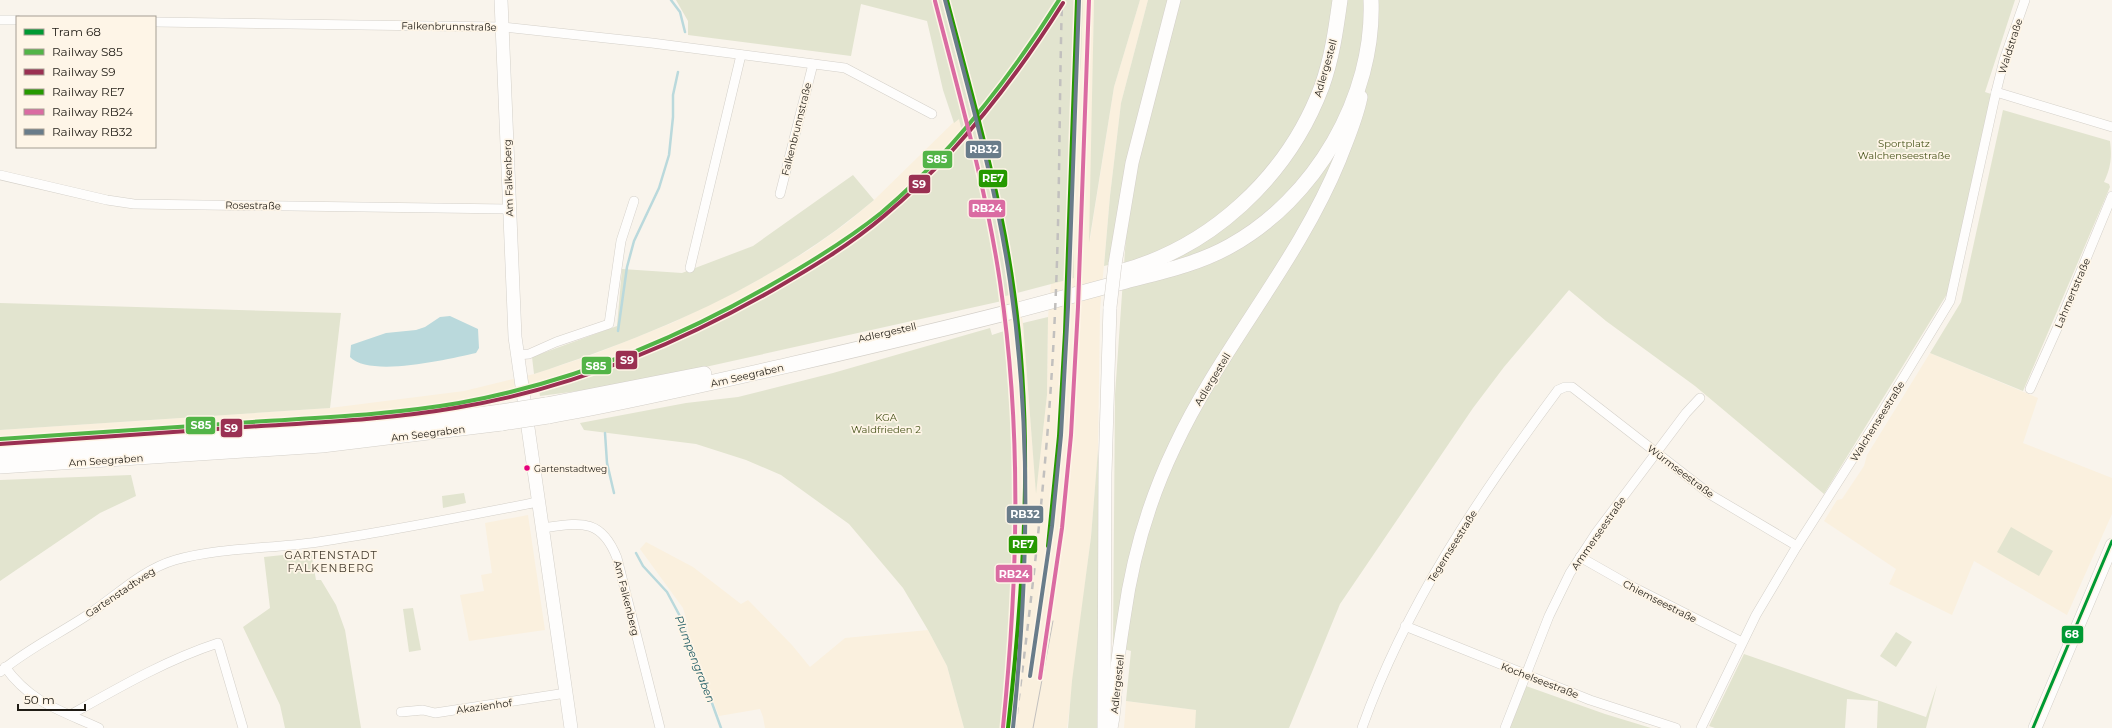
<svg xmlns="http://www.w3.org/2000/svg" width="2112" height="728" font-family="Montserrat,sans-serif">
	<rect width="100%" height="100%" fill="#f9f4ec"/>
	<!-- built -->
	<g fill="#faf0de" fill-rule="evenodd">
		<path d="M1044,0H1094L1090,239L1114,87L1140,0H1148L1121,103L1110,196L1100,310L1098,450L1091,537L1067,728H1001L1012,609L1015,475L1013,427L1002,301L994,243L968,137L929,177L832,254L762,296L669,342L589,376L539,390L469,404L360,419L0,444V430L330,408L464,391L534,374L592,355L672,323L753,283L809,250L848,222L874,200L964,112ZM1051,283L1048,317L1047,395L1036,491L1023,323L1017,290Z"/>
		<polygon points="1930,353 2038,398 2023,443 2112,478 2112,514 2067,615 1974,561 1952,615 1889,584 1896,569 1824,521 1837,500 1842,499 1864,466 1867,455"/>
		<polygon points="528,515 545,630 469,641 460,595 484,591 481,575 492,573 485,523"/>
		<polygon points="646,542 693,567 741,604 748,600 792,645 810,667 845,638 928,630 947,666 964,728 765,728 763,717 760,709 719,716 689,638 687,622 683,608 640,549"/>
		<polygon points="1126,701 1197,710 1195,728 1124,728"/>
	</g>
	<!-- green -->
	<g fill="#e2e4cf">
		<polygon points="676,0 1083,0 1081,61 1072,157 1074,278 1002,297 1002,301 624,385 540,396 539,390 589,376 669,342 763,296 832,254 874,223 929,177 964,141 959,119 954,123 943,90 927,21 861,4 851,56 688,35 688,21"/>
		<polygon points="1094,0 1140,0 1114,87 1089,243"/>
		<polygon points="1148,0 1168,0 1129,149 1108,265 1104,266 1110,196 1121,103"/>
		<polygon points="1180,0 2015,0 1985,92 1991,94 1947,294 1824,494 1695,386 1606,321 1569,290 1504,367 1473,408 1340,604 1289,728 1195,728 1196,710 1126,701 1131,651 1113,646 1115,395 1126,236 1131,196 1151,105"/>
		<path d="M2003,110L2110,141C2112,157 2111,167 2104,182L2109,184L2110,187L2023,391L1930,353L1961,302Z"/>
		<path d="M853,175L874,200C776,284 656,334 534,374L532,357L617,326L622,269L682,273L753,246Z"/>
		<polygon points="0,303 341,313 330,408 0,430"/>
		<polygon points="1048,317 1047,395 1036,494 1023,323"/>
		<polygon points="990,328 992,335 1004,331 1015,475 1012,609 1001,728 964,728 947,666 928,630 903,588 849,524 781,475 746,460 696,444 584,430 580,423 686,403 738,397 833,373"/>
		<polygon points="1098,450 1098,728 1068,728 1072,681 1091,537"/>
		<polygon points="131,475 136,496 100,513 0,581 0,480"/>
		<polygon points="464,493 466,503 443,508 442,496"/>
		<polygon points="2011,527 2053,551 2039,576 1997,552"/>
		<polygon points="311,552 316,580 321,580 336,605 345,630 361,728 285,728 280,705 243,627 270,608 264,557"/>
		<polygon points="413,608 421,650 409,652 403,609"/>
		<polygon points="1896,632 1912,642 1896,667 1880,656"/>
		<polygon points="1744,654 1926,717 1937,685 1926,728 1877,728 1878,701 1847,699 1845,728 1715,728 1709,726"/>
		<polygon points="1526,686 1605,714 1651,728 1510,728"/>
	</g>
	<!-- water -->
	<path fill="#bad9dc" d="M450,316L478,329L479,348L476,353C449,359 370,378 350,357L351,345L386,333L416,330L425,327L440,317Z"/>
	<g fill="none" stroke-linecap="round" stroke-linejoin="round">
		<!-- stream -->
		<g stroke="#bad9dc" stroke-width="2.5">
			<polyline points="671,0 680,12 685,32"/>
			<polyline points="618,331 627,267 634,241 659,188 669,155 673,117 673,95 678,72"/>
			<polyline points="605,433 607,463 614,493"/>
			<polyline points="636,553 643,566 667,592 682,620 721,728"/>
		</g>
		<defs>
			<g id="street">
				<polyline points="0,20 17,20"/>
				<polyline points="155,22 503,27 652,43 845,68 932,114"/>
				<polyline points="1996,92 2112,127"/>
				<polyline points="0,175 107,200 134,204 509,209"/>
				<polyline points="780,194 813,64"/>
				<polyline points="690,268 741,55"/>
				<polyline points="517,355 529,354 556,342 609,324 621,241 634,201"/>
				<polyline points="2030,389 2060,322 2112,196"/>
				<path d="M542,528C580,523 601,517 617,558L660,728"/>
				<polyline points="1580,557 1631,586 1742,642"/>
				<polyline points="1405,626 1590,700 1676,728"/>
				<path d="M5,667C31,703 60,710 99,728"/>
				<path d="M0,672C26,650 57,635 86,616C115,597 141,570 175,560C221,547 271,549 318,542C392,531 465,516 538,502"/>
				<polyline points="401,712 423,710 435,713 566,693"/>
				<path d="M70,715C118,688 166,660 218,643L243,728"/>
				<path d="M1362,728C1406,604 1480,495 1558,390L1565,387H1572L1711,495L1797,546"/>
				<polyline points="1505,728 1549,616 1570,573 1596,533 1686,413 1700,398"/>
				<polyline points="1701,728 1756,615 1797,546 1880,416 1950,301 1996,92 2004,60 2025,0"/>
			</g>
			<g id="secondary">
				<polyline points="501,0 515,337 571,728"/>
				<polyline points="1115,264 1132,163 1174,0"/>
				<polyline points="1104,728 1105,473 1110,307"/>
				<path d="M1111,728C1115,711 1115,694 1116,676C1118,657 1121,637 1124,618C1132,559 1149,500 1175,446C1222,346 1298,262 1340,159C1348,138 1357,118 1361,97"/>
				<polyline points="2035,728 2112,545"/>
			</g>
			<g id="primary">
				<path d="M1116,273C1210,249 1288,177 1322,86C1332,58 1336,29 1340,0"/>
				<polyline points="546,405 704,374"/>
				<path d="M548,416C629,402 709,383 789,365C876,345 962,325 1048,302C1074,295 1100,288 1126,281C1161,272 1198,264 1230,246C1315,199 1375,97 1371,0"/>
				<path d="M0,453C167,443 334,434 501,412"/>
				<polyline points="0,466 322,445 502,423"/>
			</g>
		</defs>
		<!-- street casing -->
		<use href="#street" stroke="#d4d0c9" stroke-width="10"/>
		<!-- secondary casing -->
		<use href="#secondary" stroke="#d4d0c9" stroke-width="14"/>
		<!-- primary casing -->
		<use href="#primary" stroke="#d4d0c9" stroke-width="16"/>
		<!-- street -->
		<use href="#street" stroke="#fefdfc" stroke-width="9"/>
		<!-- secondary -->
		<use href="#secondary" stroke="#fefdfc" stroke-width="13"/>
		<!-- primary -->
		<use href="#primary" stroke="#fefdfc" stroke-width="15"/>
		<!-- tram -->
		<polyline stroke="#c2c0be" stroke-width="1" points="1033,728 1053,621"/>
		<!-- rail -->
		<path stroke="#c2c0be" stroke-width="2.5" stroke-dasharray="7 7" stroke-linecap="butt" d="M1015,728C1033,590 1049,451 1055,312C1060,208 1059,104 1062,0"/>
		<defs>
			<polyline id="secondary-bridge" points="1110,307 1115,264"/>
			<g id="primary-bridge">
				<polyline points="501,412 546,405"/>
				<polyline points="502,423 548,416"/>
			</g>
		</defs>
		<!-- secondary-bridge casing -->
		<use href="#secondary-bridge" stroke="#d4d0c9" stroke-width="14" stroke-linecap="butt"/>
		<!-- primary-bridge casing -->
		<use href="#primary-bridge" stroke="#d4d0c9" stroke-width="16" stroke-linecap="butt"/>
		<!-- secondary-bridge -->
		<use href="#secondary-bridge" stroke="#fefdfc" stroke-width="13"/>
		<!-- primary-bridge -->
		<use href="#primary-bridge" stroke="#fefdfc" stroke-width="15"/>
		<defs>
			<path id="rail-1" d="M0,439C89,433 177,427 266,421C330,417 395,414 459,403C569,383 673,341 769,286C808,264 846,241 881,213C952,153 1010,78 1059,0"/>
			<path id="rail-2" d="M0,444C87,438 174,432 261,426C326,422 391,419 455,408C567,390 674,346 773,290C811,268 850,245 884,216C956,156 1014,81 1063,3"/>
			<g id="rail-3">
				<path d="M947,0C972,96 1001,193 1014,292C1034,437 1024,583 1008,728"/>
				<polyline points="1048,546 1059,436 1065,332 1077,0"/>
			</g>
			<g id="rail-4">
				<path d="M935,1C959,94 986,187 1000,282C1022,430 1018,579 1003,727"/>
				<polyline points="1040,678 1062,528 1071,435 1078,307 1089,0"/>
			</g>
			<g id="rail-5">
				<path d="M945,0C969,93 996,186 1010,281C1032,430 1028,579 1013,728"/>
				<polyline points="1030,676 1052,526 1061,435 1068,307 1079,0"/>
			</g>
		</defs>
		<!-- rail-1 casing -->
		<use href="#rail-1" stroke="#fef5e7" stroke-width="7"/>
		<!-- rail-2 casing -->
		<use href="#rail-2" stroke="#fef5e7" stroke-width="7"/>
		<!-- rail-3 casing -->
		<use href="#rail-3" stroke="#fef5e7" stroke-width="7"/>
		<!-- rail-4 casing -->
		<use href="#rail-4" stroke="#fef5e7" stroke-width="7"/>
		<!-- rail-5 casing -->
		<use href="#rail-5" stroke="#fef5e7" stroke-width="7"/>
		<!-- rail-1 -->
		<use href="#rail-1" stroke="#52b447" stroke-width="4"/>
		<!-- rail-2 -->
		<use href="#rail-2" stroke="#9a3052" stroke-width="4"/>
		<!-- rail-3 -->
		<use href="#rail-3" stroke="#269900" stroke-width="4"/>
		<!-- rail-4 -->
		<use href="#rail-4" stroke="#da6ba2" stroke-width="4"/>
		<!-- rail-5 -->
		<use href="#rail-5" stroke="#697c8a" stroke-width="4"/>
		<defs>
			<polyline id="tram-1" points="2033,728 2112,541"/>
		</defs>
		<!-- tram-1 casing -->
		<use href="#tram-1" stroke="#fef5e7" stroke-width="6"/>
		<!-- tram-1 -->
		<use href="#tram-1" stroke="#093" stroke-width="3"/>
	</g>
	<!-- markers -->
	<circle fill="#e5007d" stroke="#fef5e7" stroke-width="1.5" cx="527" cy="468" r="3.5"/>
	<g text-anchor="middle" stroke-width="3.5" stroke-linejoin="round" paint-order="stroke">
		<!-- bus labels -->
		<g font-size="9" fill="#201c15" stroke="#fef5e7" text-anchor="start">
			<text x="534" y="472">Gartenstadtweg</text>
		</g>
		<!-- street labels -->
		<g font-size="10" fill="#201c15" stroke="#fef5e7">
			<text transform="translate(449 26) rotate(1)" y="4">Falkenbrunnstraße</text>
			<text transform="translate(2010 46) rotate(-72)" y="4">Waldstraße</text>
			<text transform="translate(1325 68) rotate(-74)" y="4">Adlergestell</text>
			<text transform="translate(796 129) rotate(-76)" y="4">Falkenbrunnstraße</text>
			<text transform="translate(508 178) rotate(-92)" y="4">Am Falkenberg</text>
			<text transform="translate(253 205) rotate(1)" y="4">Rosestraße</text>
			<text transform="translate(2072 293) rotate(-67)" y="4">Lahmertstraße</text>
			<text transform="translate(887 332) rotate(-13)" y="4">Adlergestell</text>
			<text transform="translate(747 375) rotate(-13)" y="4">Am Seegraben</text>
			<text transform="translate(1212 379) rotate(-59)" y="4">Adlergestell</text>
			<text transform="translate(1877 421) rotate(-58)" y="4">Walchenseestraße</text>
			<text transform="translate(428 433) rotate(-7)" y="4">Am Seegraben</text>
			<text transform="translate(106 460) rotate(-4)" y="4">Am Seegraben</text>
			<text transform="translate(1681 471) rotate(37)" y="4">Würmseestraße</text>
			<text transform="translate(1598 533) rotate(-55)" y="4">Ammerseestraße</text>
			<text transform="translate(1452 546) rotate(-58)" y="4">Tegernseestraße</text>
			<text transform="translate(120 592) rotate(-34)" y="4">Gartenstadtweg</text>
			<text transform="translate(627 598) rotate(76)" y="4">Am Falkenberg</text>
			<text transform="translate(1660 601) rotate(27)" y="4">Chiemseestraße</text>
			<text transform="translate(1540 680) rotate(21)" y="4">Kochelseestraße</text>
			<text transform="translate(1117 684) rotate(-84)" y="4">Adlergestell</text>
			<text transform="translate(484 706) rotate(-8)" y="4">Akazienhof</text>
		</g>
		<!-- park labels -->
		<g font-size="10" fill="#49551d" stroke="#fef5e7">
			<text x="1904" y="147">Sportplatz<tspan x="1904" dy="12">Walchenseestraße</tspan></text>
			<text x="886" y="421">KGA<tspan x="886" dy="12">Waldfrieden 2</tspan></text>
		</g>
		<!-- neighbourhood labels -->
		<g font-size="11" letter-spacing="1" fill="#42392b" stroke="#fef5e7">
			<text x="331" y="559">GARTENSTADT<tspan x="331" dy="13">FALKENBERG</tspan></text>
		</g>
		<!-- water labels -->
		<g font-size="11" font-style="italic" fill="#1a5962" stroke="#fef5e7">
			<text transform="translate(695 659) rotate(69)" y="4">Plumpengraben</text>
		</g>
	</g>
	<g stroke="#fef5e7" stroke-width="1.5">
		<rect x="965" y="140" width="37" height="19" rx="4" fill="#697c8a"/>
		<rect x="922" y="150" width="31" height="19" rx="4" fill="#52b447"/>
		<rect x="978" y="169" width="30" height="19" rx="4" fill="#269900"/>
		<rect x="908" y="174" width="23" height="20" rx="4" fill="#9a3052"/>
		<rect x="968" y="199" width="38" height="19" rx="4" fill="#da6ba2"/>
		<rect x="615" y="350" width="23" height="20" rx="4" fill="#9a3052"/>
		<rect x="581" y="356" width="31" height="19" rx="4" fill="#52b447"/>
		<rect x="185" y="416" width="31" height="19" rx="4" fill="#52b447"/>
		<rect x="220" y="418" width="23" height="20" rx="4" fill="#9a3052"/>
		<rect x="1006" y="505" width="38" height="19" rx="4" fill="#697c8a"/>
		<rect x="1008" y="535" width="30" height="19" rx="4" fill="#269900"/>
		<rect x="995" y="564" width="38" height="19" rx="4" fill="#da6ba2"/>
		<rect x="2061" y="625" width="23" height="19" rx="4" fill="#093"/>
	</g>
	<g font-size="11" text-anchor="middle" font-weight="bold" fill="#fff">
		<text x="984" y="153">RB32</text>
		<text x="937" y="163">S85</text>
		<text x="993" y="182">RE7</text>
		<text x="919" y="188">S9</text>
		<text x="987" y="212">RB24</text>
		<text x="627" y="364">S9</text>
		<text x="596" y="370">S85</text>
		<text x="201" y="429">S85</text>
		<text x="231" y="432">S9</text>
		<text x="1025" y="518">RB32</text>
		<text x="1023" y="548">RE7</text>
		<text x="1014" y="578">RB24</text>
		<text x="2072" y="638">68</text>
	</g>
	<!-- legend -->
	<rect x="16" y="16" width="140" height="132" fill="#fef5e7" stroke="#a59e93"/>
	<rect x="24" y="29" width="20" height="6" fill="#009933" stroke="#a59e93"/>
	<text x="52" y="36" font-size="12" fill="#201c15">Tram 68</text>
	<rect x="24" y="49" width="20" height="6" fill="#52b447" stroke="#a59e93"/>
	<text x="52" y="56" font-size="12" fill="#201c15">Railway S85</text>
	<rect x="24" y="69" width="20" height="6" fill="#9a3052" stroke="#a59e93"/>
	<text x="52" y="76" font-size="12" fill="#201c15">Railway S9</text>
	<rect x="24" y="89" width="20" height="6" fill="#269900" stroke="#a59e93"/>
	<text x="52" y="96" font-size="12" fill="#201c15">Railway RE7</text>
	<rect x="24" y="109" width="20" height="6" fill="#da6ba2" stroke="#a59e93"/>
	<text x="52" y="116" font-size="12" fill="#201c15">Railway RB24</text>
	<rect x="24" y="129" width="20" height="6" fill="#697c8a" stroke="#a59e93"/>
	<text x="52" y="136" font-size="12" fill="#201c15">Railway RB32</text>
	<!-- scale -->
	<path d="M18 704v6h67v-6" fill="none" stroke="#201c15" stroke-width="2"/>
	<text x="24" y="704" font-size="12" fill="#201c15" stroke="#fef5e7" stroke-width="3" paint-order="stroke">50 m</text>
</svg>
